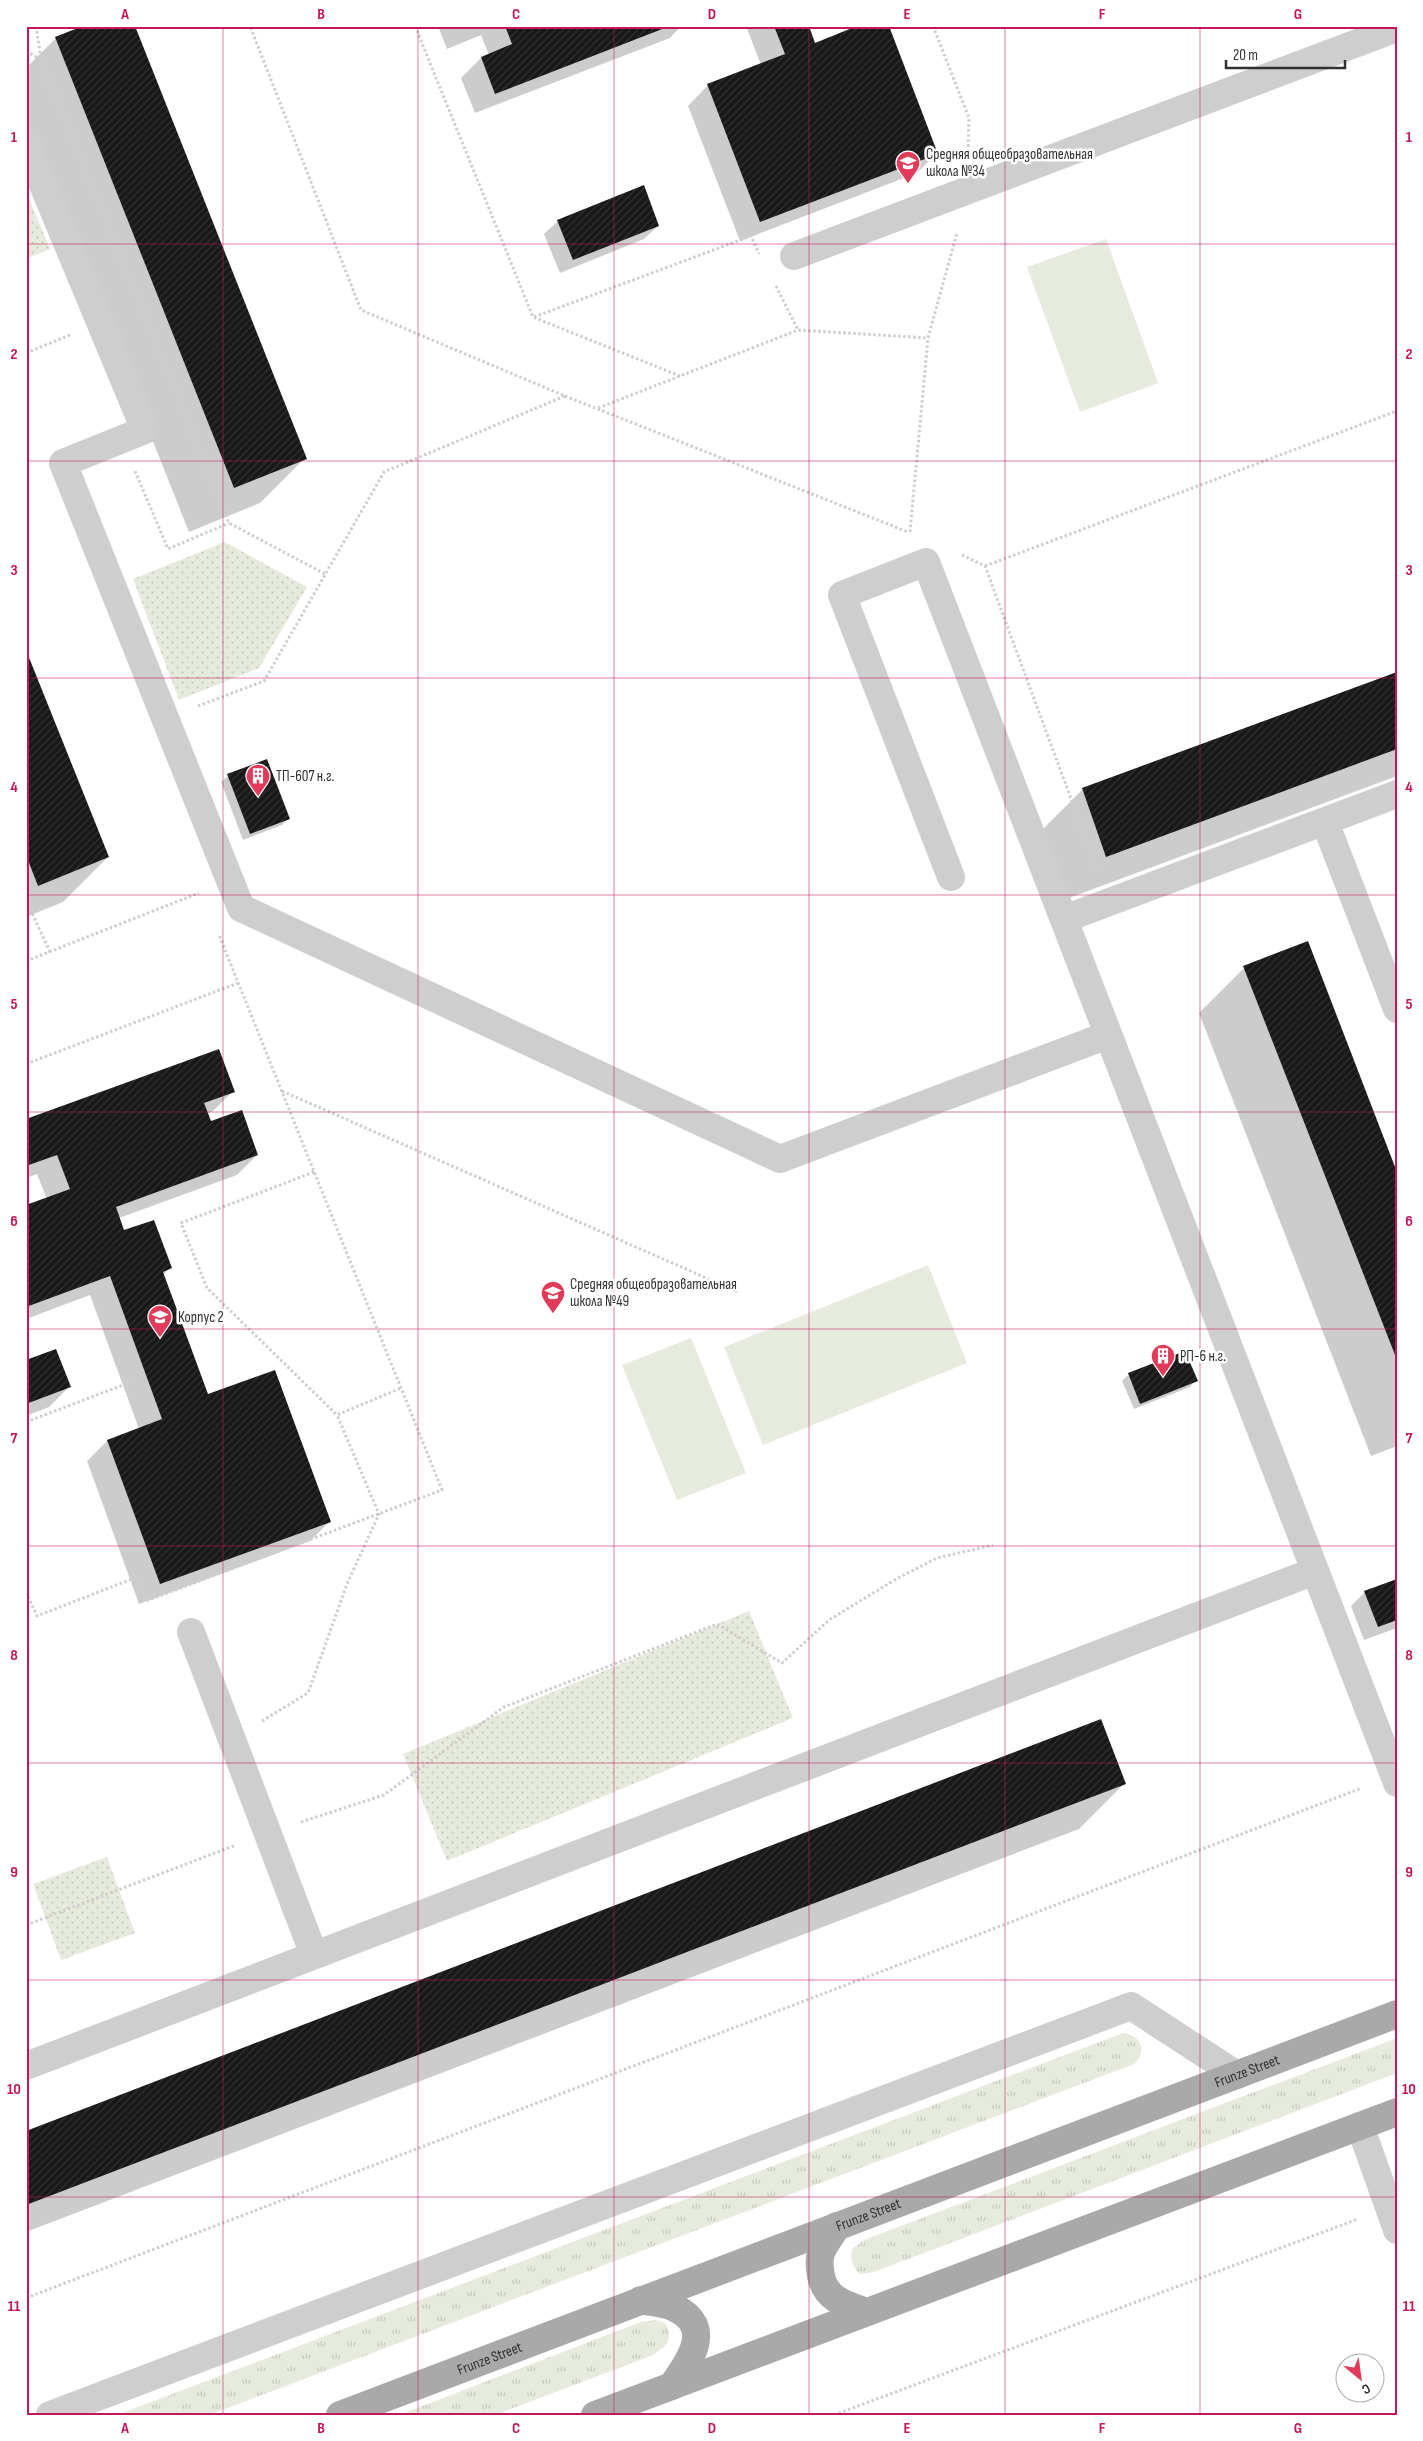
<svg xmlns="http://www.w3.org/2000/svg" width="1423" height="2441" font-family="'Sofia Sans Condensed',sans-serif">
	<defs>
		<pattern id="grass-tufts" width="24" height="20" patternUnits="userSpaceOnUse" patternTransform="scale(1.25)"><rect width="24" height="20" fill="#e6ebdd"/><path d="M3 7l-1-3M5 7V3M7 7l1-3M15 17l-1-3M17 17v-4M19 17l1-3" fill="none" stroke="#c6cabe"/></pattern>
		<pattern id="park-dots" width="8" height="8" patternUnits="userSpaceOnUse" patternTransform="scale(1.25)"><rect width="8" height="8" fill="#e6ebdd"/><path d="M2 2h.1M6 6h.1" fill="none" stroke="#c6cabe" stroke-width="1.8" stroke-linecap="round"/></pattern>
		<pattern id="building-hatch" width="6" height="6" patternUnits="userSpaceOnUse" patternTransform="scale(1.25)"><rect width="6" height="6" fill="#181818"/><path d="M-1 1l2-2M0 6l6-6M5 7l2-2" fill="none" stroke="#313131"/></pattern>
	</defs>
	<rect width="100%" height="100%" fill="#fff"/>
	<!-- grass -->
	<g fill="url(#grass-tufts)">
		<path d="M1123,2033C1141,2035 1148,2051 1134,2064L209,2415H117Z"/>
		<path d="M1397,2038V2073L874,2272L860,2274C852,2266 850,2260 852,2249L864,2240Z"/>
		<path d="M656,2320L665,2323C674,2338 667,2346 653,2355L495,2415H399L641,2322Z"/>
	</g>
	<!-- park -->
	<g fill="url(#park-dots)">
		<polygon points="26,191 50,249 26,259"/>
		<polygon points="225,542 307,587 259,668 179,700 133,579"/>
		<polygon points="749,1611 793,1718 447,1861 403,1754"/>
		<polygon points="107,1857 135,1933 61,1960 33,1884"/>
	</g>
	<!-- garden -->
	<g fill="#e6ebdd">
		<polygon points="1106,239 1158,383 1080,412 1027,267"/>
		<polygon points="928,1265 967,1363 763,1445 724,1347"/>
		<polygon points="691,1338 746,1473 677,1500 622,1365"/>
	</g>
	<!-- shadow -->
	<g fill="#0003">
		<polygon points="438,26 681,26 670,38 475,113 461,78 481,58 489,55 481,35 447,49"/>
		<polygon points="746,26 808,26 815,44 937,153 917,173 740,241 688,106 708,85 761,65"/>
		<polygon points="56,38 305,458 260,503 189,532 26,122 26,68"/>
		<polygon points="558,221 658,226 644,239 560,273 544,234"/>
		<polygon points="26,653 108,857 63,902 26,917"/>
		<polygon points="1397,674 1397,776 1061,901 1038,834 1083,789"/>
		<polygon points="228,776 288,818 282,825 243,840 221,782"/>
		<polygon points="1244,968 1397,1175 1397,1446 1371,1456 1199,1013"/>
		<polygon points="233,1091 213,1111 207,1114 210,1122 257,1155 237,1175 119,1218 124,1232 170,1268 163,1275 207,1396 330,1521 310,1541 139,1604 87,1461 107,1441 139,1429 90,1295 26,1319 26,1206 47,1199 37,1174 26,1178 26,1121"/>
		<polygon points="26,1361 69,1387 49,1407 26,1416"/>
		<polygon points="1129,1374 1196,1380 1190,1387 1134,1409 1122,1381"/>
		<polygon points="1397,1580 1397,1628 1364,1640 1351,1606 1365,1592"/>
		<polygon points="1124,1784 1079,1829 26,2232 26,2132"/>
	</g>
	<!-- building -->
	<g fill="url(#building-hatch)">
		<polygon points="83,26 135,26 307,459 234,488 55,37"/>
		<polygon points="505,26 670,26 495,94 481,57 512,44"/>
		<polygon points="774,26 809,26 815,43 857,26 889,26 938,154 760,222 707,84 785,54"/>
		<polygon points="644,185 659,226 573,260 557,220"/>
		<polygon points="26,650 109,857 38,886 26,855"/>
		<polygon points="1397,672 1397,749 1106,857 1082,788"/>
		<polygon points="267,759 290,819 250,834 227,774"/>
		<polygon points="1308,941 1397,1172 1397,1360 1243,966"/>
		<polygon points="219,1049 235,1092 204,1103 211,1121 242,1110 258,1155 116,1207 124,1230 154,1220 172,1268 163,1272 208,1394 275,1370 331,1522 160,1584 107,1440 162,1419 110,1276 26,1307 26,1205 70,1189 57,1155 26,1166 26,1119"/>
		<polygon points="56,1349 71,1387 26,1404 26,1360"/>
		<polygon points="1185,1351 1198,1381 1140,1404 1128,1373"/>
		<polygon points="1397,1579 1397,1620 1378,1627 1364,1591"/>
		<polygon points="1101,1719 1126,1784 26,2205 26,2131"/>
	</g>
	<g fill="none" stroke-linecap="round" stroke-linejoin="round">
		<!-- path -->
		<g stroke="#cecece" stroke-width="3" stroke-dasharray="2.5 2.5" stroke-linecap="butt">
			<polyline points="36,26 41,60 229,523 327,575"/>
			<polyline points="415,26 533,317 680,376"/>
			<polyline points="933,26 969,118 968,153"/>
			<polyline points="26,51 41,60"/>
			<polyline points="776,286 798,330"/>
			<polyline points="534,317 751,236 759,254"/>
			<polyline points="26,353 70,335"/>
			<polyline points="565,396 908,532"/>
			<polyline points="598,408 798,330 928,338"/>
			<polyline points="135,471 168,549 229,523"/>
			<polyline points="910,532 928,338 957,233"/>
			<polyline points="962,555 985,566 1097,869"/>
			<polyline points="985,566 1397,411"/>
			<polyline points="198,706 264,681 384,472 565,396 361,310 250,26"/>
			<polyline points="26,900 50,952"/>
			<polyline points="26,961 199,893"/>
			<polyline points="26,1064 238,983"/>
			<polyline points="282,1091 738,1292"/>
			<polyline points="314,1172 181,1223 207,1288 337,1415"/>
			<polyline points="26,1422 131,1382"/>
			<polyline points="26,1592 37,1616 137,1577 146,1601 442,1490 219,935"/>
			<polyline points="262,1721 308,1693 347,1584 379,1514 337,1415 401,1388"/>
			<polyline points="301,1822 384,1795 504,1707 717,1624 782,1663 829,1620 898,1578 937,1558 993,1545"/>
			<polyline points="26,1925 236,1845"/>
			<polyline points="26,2298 1362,1788"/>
			<polyline points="834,2415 1358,2219"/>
		</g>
		<!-- minor -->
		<g stroke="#cecece" stroke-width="28">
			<polyline points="26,144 145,430 63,463 241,908 780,1159 1108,1035"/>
			<polyline points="794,256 1397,28"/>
			<polyline points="1325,822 1397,1009"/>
			<polyline points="951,877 842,595 926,562 1397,1783"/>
			<polyline points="1064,919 1397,794"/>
			<polyline points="191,1632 314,1955"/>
			<polyline points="26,2066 1315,1571"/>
			<polyline points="1360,2126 1397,2230"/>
			<polyline points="50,2415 1131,2006 1237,2075"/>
		</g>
		<!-- major -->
		<g stroke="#a9a9a9" stroke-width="28">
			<path d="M837,2226C832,2235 824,2244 821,2253C818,2261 820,2269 821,2276C826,2300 847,2305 867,2312"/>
			<path d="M641,2300C652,2303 666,2303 675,2308C715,2327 689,2362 672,2386"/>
			<path id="s1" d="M340,2415L1397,2014"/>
			<polyline points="595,2415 1397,2112"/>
		</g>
	</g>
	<!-- grid -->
	<path fill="none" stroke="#c2185b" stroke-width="1" stroke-opacity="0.55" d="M223,26V2415M418,26V2415M614,26V2415M809,26V2415M1005,26V2415M1200,26V2415M26,244H1397M26,461H1397M26,678H1397M26,895H1397M26,1112H1397M26,1329H1397M26,1546H1397M26,1763H1397M26,1980H1397M26,2197H1397"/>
	<!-- icons -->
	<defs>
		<symbol id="school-pin" viewBox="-11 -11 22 30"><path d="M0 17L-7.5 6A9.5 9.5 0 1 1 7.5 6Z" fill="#e13b59" stroke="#fff"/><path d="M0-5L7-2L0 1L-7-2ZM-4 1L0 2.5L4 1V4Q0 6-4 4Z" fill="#fff"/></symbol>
		<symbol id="building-pin" viewBox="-11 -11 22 30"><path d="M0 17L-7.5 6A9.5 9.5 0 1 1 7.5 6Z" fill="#e13b59" stroke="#fff"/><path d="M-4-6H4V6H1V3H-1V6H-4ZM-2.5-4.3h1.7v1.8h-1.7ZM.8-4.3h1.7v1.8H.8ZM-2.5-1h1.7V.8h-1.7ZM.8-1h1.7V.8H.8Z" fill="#fff"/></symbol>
	</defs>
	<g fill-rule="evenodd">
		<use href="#school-pin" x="894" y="149" width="28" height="38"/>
		<use href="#building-pin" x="244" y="762" width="28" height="38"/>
		<use href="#school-pin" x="539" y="1279" width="28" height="38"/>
		<use href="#school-pin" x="146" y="1303" width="28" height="38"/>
		<use href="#building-pin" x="1149" y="1342" width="28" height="38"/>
	</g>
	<g text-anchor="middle" stroke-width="5" stroke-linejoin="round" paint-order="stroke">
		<!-- poi labels -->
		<g font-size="15" fill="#313131" stroke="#fff" text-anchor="start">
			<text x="926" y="159">Средняя общеобразовательная<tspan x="926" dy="17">школа №34</tspan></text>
			<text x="276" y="781">ТП-607 н.г.</text>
			<text x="570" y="1289">Средняя общеобразовательная<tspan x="570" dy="17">школа №49</tspan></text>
			<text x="178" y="1322">Корпус 2</text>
			<text x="1180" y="1361">РП-6 н.г.</text>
		</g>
		<!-- street labels -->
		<g font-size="15" fill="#313131" stroke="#fff">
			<text dy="5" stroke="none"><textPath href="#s1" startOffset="970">Frunze Street</textPath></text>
			<text dy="5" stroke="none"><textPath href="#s1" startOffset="565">Frunze Street</textPath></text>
			<text dy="5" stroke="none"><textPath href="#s1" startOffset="160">Frunze Street</textPath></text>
		</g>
	</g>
	<!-- border -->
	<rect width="1423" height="2441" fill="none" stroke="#ffffff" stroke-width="55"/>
	<!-- north arrow -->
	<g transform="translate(1360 2378) rotate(151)"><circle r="24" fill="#ffffff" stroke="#adadad"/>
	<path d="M0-4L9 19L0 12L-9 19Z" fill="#e13b59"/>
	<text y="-8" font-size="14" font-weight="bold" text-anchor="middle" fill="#313131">С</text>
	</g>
	<!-- scale -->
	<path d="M1226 60v8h119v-8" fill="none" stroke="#313131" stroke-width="2.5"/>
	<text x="1233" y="60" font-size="15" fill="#313131" stroke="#ffffff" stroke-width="4" paint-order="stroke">20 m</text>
	<rect x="28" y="28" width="1368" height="2386" fill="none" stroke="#c2185b" stroke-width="2"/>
	<g font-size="16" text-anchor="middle" font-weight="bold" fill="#c2185b">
		<text x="125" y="19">A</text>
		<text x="321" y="19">B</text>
		<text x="516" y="19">C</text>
		<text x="712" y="19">D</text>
		<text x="907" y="19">E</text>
		<text x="1102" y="19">F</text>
		<text x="1298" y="19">G</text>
		<text x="14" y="142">1</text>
		<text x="1409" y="142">1</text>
		<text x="14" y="359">2</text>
		<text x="1409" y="359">2</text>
		<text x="14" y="575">3</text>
		<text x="1409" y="575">3</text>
		<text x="14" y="792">4</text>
		<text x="1409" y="792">4</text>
		<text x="14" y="1009">5</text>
		<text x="1409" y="1009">5</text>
		<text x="14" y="1226">6</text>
		<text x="1409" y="1226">6</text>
		<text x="14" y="1443">7</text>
		<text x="1409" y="1443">7</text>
		<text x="14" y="1660">8</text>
		<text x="1409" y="1660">8</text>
		<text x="14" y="1877">9</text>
		<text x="1409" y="1877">9</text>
		<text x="14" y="2094">10</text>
		<text x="1409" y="2094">10</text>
		<text x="14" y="2311">11</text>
		<text x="1409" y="2311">11</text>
		<text x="125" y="2433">A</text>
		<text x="321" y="2433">B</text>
		<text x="516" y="2433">C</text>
		<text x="712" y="2433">D</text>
		<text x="907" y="2433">E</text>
		<text x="1102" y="2433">F</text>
		<text x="1298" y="2433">G</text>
	</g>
</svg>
